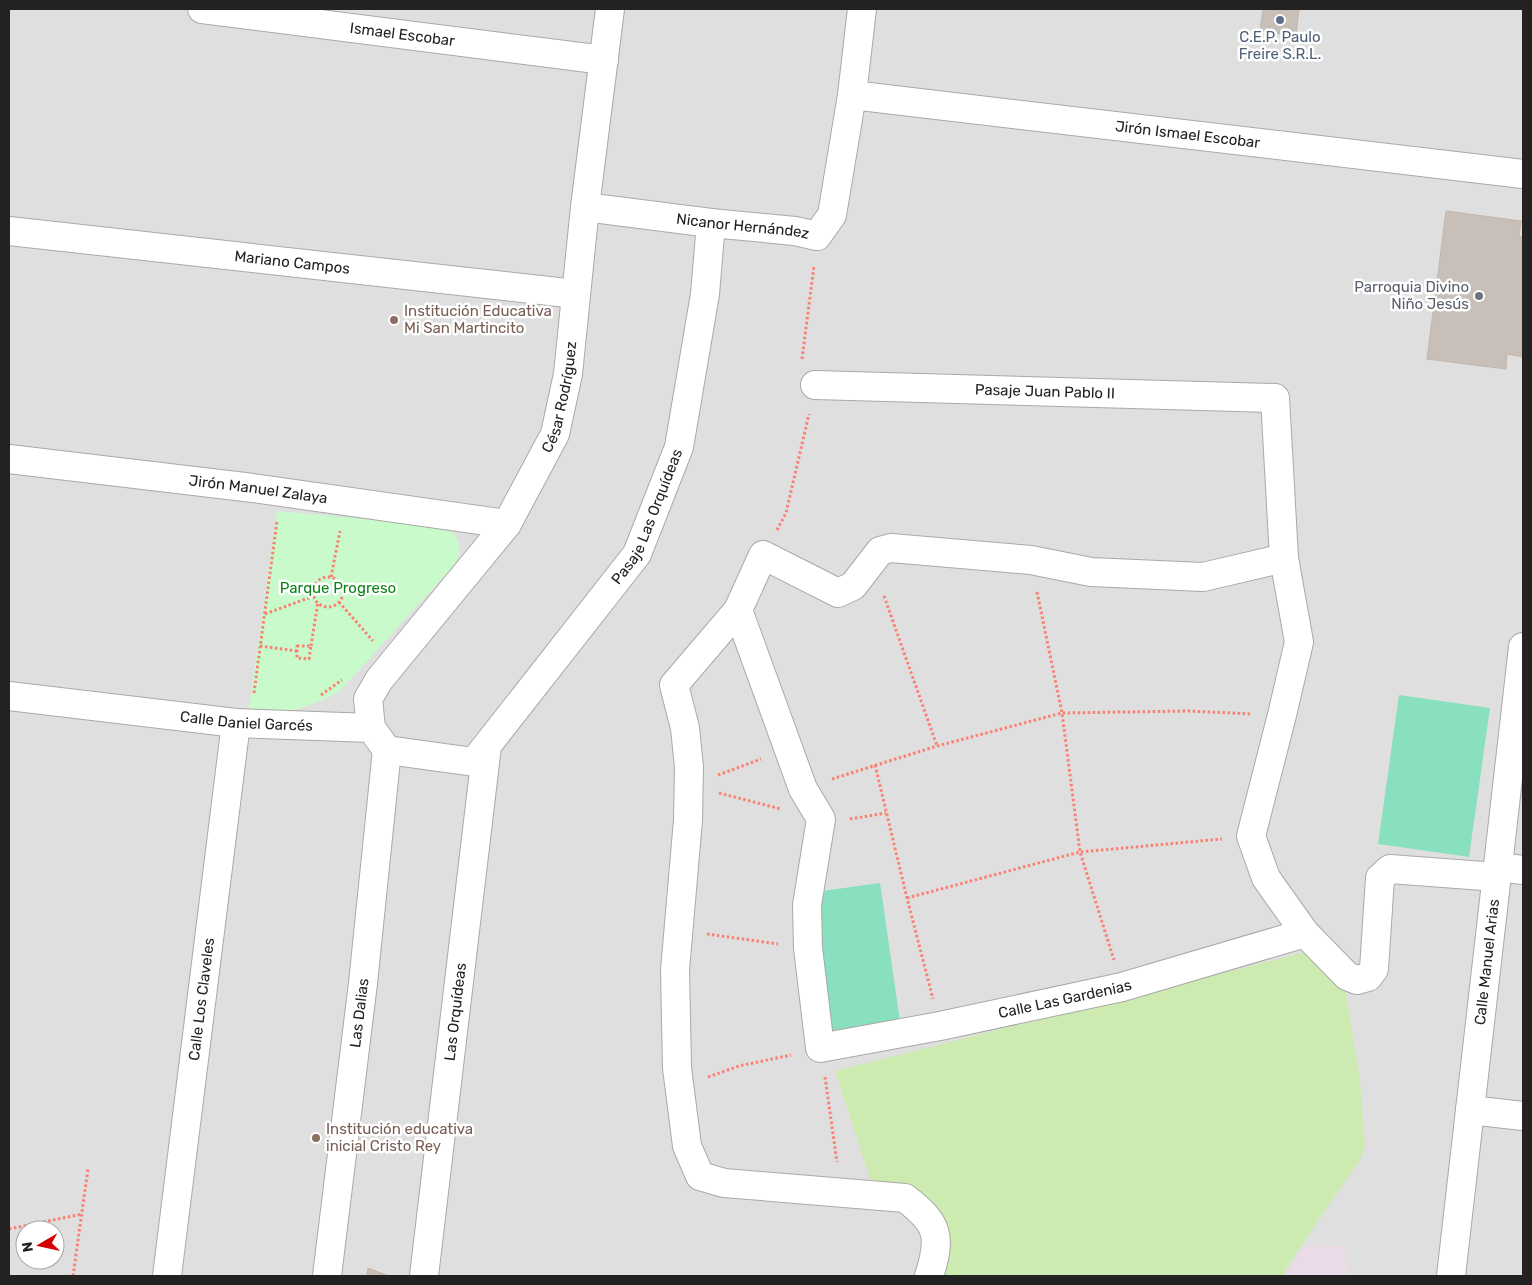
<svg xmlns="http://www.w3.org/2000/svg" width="1532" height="1285" font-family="Rubik,sans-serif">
	<rect width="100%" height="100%" fill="#f2efe9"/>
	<!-- residential -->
	<path fill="#e0dfdf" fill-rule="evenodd" d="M9,9H1523V1276H9ZM25,1230H55V1260H25Z"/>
	<!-- industrial -->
	<polygon fill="#ebdbe8" points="1345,1246 1347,1276 1285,1276 1303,1247"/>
	<!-- grass -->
	<polygon fill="#cdebb0" points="1310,951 1340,981 1346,993 1360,1080 1365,1146 1360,1160 1319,1219 1282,1276 939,1276 914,1192 870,1179 835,1071"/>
	<!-- park -->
	<path fill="#c8facc" d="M277,511L444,526C460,535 464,550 454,565L341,690C310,708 285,715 248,715Z"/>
	<!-- pitch -->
	<g fill="#88e0be">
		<polygon points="1399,695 1490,708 1469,857 1378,844"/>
		<polygon points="880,883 900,1021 828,1031 808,893"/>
	</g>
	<!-- building -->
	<g fill="#c7bfb8" stroke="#c4b6ab">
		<polygon points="1263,9 1299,9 1296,36 1260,31"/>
		<polygon points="1446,211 1521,221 1519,236 1523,237 1523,357 1507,354 1506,369 1427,359"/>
		<polygon points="368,1268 389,1276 367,1276"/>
	</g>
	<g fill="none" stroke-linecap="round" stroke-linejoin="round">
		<defs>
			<g id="minor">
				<path id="s1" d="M202,9L604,60"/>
				<path id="s2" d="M852,95L1523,174"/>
				<path id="s3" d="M585,207L711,223L795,231L817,236L832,215L852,95L862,9"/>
				<path id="s4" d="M9,231L576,294"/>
				<path id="s5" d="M815,385L1275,398L1284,558L1299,642L1282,715L1251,836L1266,878L1305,933L1347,976L1357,980L1368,977L1374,969L1380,878L1390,869L1497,877"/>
				<path id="s6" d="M9,459L253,488L507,524"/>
				<path id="s7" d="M738,610L803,789L821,819L807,905L808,948L820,1048L940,1026L1122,987L1305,933"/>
				<path id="s8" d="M9,696L236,723L371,728L387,750L474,762L637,554L679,447L705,294L711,223"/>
				<path id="s9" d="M371,728L368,699L379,680L507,524L555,434L568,374L585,207L610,9"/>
				<polyline points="1498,867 1523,870"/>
				<polyline points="1470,1110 1523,1116"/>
				<path id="s10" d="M167,1276L236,723"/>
				<path id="s11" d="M327,1276L363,983L387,750"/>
				<path id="s12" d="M424,1276L487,746"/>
				<path d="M929,1276C942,1236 938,1223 905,1198L724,1183L700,1176L687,1146L677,1068L675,970L688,820L689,767L685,728L674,685L738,610L763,555L838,593L853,586L880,551L891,548L1031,560L1091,572L1203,577L1284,558"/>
				<path id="s13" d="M1451,1276L1523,647"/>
			</g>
		</defs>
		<!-- minor casing -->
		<use href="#minor" stroke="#a9a9a9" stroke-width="30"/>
		<!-- path -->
		<g stroke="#fa8072" stroke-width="3" stroke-dasharray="2.5 2.5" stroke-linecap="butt">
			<polyline points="802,359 814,266"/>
			<polyline points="777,530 786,513 809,414"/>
			<polyline points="331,577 340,531"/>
			<circle cx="328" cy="592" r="15"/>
			<polyline points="1037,592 1062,713 1080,852 1114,960"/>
			<polyline points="884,596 937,746"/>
			<polyline points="339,602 373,641"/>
			<polyline points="265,614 314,596"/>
			<polyline points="260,646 297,651"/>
			<polygon points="297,646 311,646 309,659 297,658"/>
			<polyline points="311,646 318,602"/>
			<polyline points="254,693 277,521"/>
			<polyline points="321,695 342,680"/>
			<polyline points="875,765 907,898 933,999"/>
			<polyline points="718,775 761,759"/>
			<polyline points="832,779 937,746 1062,713 1189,711 1252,714"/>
			<polyline points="719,793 781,809"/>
			<polyline points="850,819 886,813"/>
			<polyline points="907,898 1080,852 1222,839"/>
			<polyline points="707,934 778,944"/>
			<polyline points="708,1077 739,1066 791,1055"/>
			<polyline points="825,1077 837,1162"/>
			<polyline points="9,1229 82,1214"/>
			<polyline points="73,1276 88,1169"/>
		</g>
		<!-- minor -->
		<use href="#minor" stroke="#fff" stroke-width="28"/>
	</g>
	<!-- markers -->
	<circle fill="#5c6f8a" stroke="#fff" stroke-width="2" cx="1280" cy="20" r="5"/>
	<circle fill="#6b7280" stroke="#fff" stroke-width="2" cx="1479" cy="296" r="5"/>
	<g fill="#8d6e63" stroke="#fff" stroke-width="2">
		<circle cx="394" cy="320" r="5"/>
		<circle cx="316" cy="1138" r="5"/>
	</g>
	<g text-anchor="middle" stroke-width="5" stroke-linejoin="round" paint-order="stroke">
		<!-- street labels -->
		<g font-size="15" fill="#222" stroke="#fff">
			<text dy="5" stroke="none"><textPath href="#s1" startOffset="202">Ismael Escobar</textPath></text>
			<text dy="5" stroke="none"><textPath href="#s2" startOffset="338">Jirón Ismael Escobar</textPath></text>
			<text dy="5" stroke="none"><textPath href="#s3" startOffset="159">Nicanor Hernández</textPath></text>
			<text dy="5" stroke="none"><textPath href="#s4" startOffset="285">Mariano Campos</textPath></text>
			<text dy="5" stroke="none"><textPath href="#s5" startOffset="230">Pasaje Juan Pablo II</textPath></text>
			<text dy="5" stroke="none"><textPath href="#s9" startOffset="392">César Rodríguez</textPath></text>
			<text dy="5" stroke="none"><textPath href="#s6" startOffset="251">Jirón Manuel Zalaya</textPath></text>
			<text dy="5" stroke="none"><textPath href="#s8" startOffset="781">Pasaje Las Orquídeas</textPath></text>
			<text dy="5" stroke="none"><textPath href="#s8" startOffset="239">Calle Daniel Garcés</textPath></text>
			<text dy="5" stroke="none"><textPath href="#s13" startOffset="316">Calle Manuel Arias</textPath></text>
			<text dy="5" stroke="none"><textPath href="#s7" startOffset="706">Calle Las Gardenias</textPath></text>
			<text dy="5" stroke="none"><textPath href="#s10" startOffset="279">Calle Los Claveles</textPath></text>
			<text dy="5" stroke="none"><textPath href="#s12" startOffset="266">Las Orquídeas</textPath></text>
			<text dy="5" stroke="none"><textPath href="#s11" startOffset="265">Las Dalias</textPath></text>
		</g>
		<!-- service labels -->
		<g font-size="15" fill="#4e5e75" stroke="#fff">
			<text x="1280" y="42">C.E.P. Paulo<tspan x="1280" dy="17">Freire S.R.L.</tspan></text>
		</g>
		<!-- worship labels -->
		<g font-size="15" fill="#5b616d" stroke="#fff" text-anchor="end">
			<text x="1469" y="292">Parroquia Divino<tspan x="1469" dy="17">Niño Jesús</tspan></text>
		</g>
		<!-- education labels -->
		<g font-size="15" fill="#785e54" stroke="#fff" text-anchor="start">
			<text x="404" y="316">Institución Educativa<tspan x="404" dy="17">Mi San Martincito</tspan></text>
			<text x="326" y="1134">Institución educativa<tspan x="326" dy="17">inicial Cristo Rey</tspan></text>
		</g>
		<!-- park labels -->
		<g font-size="15" fill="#0c8416" stroke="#fff">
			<text x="338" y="593">Parque Progreso</text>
		</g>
	</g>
	<!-- border -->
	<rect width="1532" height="1285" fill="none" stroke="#222222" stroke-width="20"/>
	<!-- north arrow -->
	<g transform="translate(40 1245) rotate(261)"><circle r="24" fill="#ffffff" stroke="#a7a7a7"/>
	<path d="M0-4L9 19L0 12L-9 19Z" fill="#d40000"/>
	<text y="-8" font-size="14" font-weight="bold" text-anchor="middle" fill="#222222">N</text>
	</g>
</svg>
